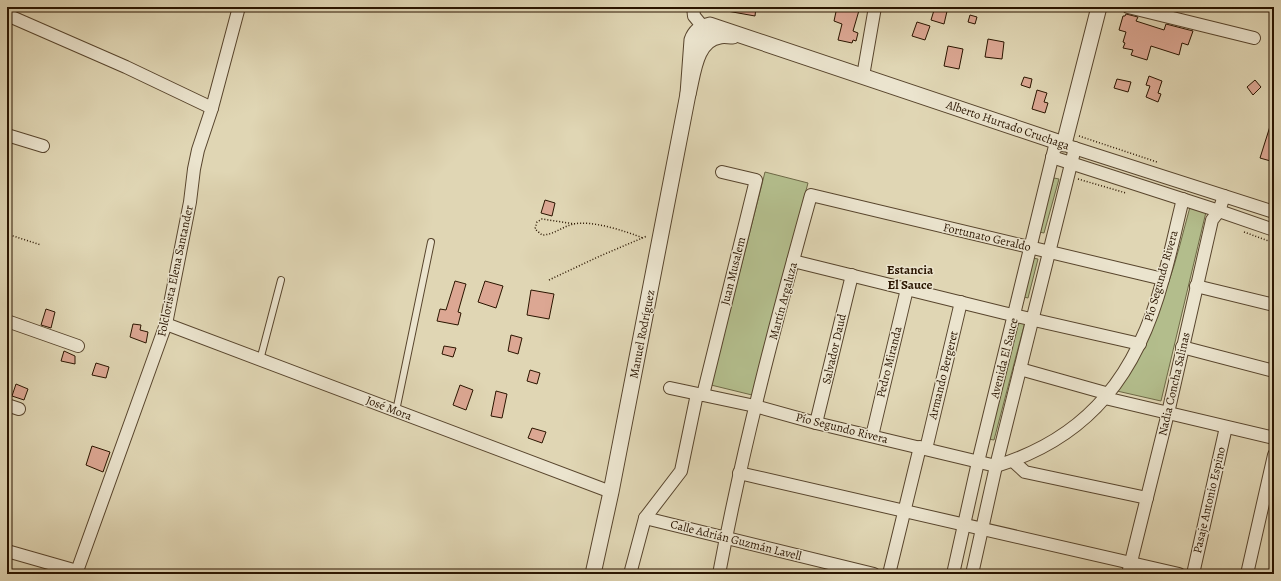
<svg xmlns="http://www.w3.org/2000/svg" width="1281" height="581" font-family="Alegreya,serif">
	<rect width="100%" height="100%" fill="#e0d6b4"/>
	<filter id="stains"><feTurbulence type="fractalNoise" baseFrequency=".005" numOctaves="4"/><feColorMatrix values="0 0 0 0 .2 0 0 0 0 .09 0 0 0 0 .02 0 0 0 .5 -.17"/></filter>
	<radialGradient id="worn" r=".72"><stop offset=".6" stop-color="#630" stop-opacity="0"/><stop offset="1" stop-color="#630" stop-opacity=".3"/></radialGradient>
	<!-- green -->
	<g fill="#b3bd8c" stroke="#6e6946">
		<polygon points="765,172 808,183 752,395 711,385"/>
		<polygon points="1054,178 1059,179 1044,233 1039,232"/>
		<path d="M1190,207L1206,212L1161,401L1117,391C1138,357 1155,322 1168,284C1177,259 1183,232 1190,207Z"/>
		<polygon points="1033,258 1038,259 1028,298 1024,297"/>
		<polygon points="1018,320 1025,322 994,440 988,439"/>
	</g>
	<!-- building -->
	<g fill="#dca793" stroke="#2a1500">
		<polygon points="727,7 756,7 755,16 727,11"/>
		<polygon points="837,7 860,7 853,31 858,33 856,41 853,40 852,43 838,40 842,24 834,21"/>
		<polygon points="935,7 948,7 944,24 931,20"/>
		<polygon points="1126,14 1138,17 1136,21 1164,30 1166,24 1193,31 1188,45 1182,43 1179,55 1151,46 1147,60 1131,55 1133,50 1123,48 1125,43 1123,42 1126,32 1119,30 1123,16 1125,16"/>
		<polygon points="970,15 977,17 975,24 968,22"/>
		<polygon points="917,22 930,26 925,40 912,36"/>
		<polygon points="988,39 1004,42 1002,59 985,57"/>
		<polygon points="948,46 963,49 959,69 944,66"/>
		<polygon points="1149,76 1162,81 1158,93 1161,94 1158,102 1146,97 1150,86 1146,85"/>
		<polygon points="1024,77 1032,79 1030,88 1021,85"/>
		<polygon points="1117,79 1131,82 1128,92 1114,88"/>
		<polygon points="1255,80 1261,87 1253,95 1247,87"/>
		<polygon points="1037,90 1047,93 1044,102 1048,103 1045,113 1032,109"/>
		<polygon points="1272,120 1274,120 1274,162 1260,158"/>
		<polygon points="545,200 555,203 552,216 541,213"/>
		<polygon points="455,281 466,284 458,312 461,313 458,325 437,321 440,309 446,310"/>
		<polygon points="485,281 503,286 496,308 478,302"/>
		<polygon points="531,290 554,294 549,319 527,315"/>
		<polygon points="46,309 55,312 51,328 41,325"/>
		<polygon points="133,324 141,325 140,330 148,332 146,343 130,337"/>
		<polygon points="511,335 522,338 518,354 508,351"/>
		<polygon points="444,346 456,348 453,357 442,354"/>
		<polygon points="64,351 75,356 75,364 61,361"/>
		<polygon points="96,363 109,367 106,378 92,375"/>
		<polygon points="530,370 540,373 537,384 527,381"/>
		<polygon points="16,384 28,389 24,400 12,396"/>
		<polygon points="460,385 473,390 466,410 453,405"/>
		<polygon points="496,391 507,394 502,418 491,416"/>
		<polygon points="532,428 546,432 542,443 528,438"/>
		<polygon points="92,446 110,452 103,472 86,465"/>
	</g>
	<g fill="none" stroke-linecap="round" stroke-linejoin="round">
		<defs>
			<g id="service">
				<polyline points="260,360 281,280"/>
				<polyline points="396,411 431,242"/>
			</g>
			<g id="minor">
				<polyline points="693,7 694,16 703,27"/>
				<polyline points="1128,7 1254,38"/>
				<polyline points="7,15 126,67 212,108"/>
				<polyline points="863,76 875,7"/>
				<polyline points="7,135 43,146"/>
				<polyline points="1068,146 1274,212"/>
				<polyline points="1052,157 1219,211 1274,230"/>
				<polyline points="793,261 1004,313 1140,344"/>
				<polyline points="1196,286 1274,305"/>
				<polyline points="7,321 78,346"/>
				<polyline points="166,324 611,492"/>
				<polyline points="1182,347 1274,371"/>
				<polyline points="1020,369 1109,394"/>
				<path d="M670,388L755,406L816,423L996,466C1091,437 1138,372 1163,279C1171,253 1176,226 1183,199"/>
				<polyline points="703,395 756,180 722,172"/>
				<polyline points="1105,398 1274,438"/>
				<polyline points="7,405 19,409"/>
				<polyline points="816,423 852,275"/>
				<polyline points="872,436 907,289"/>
				<polyline points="926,449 961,302"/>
				<polyline points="1013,461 1025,472 1147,498"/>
				<polyline points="739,473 1179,574"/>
				<polyline points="645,518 874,574"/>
				<polyline points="7,551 77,571"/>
				<polyline points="76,574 166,324 190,202 194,169 198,150 212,108 239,7"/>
				<polyline points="630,574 645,518 681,471 697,394"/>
				<path d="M719,574C743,446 776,321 811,195L1163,279"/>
				<polyline points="889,574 920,447"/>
				<polyline points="953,574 978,462 1056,142"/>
				<polyline points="972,574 996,466 1075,148"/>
				<polyline points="1128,574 1168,413 1212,220 1219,211 1224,196"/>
				<polyline points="1193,574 1226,427"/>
				<polyline points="1247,574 1274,455"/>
			</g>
			<g id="tertiary">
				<path d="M688,94L692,40C695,31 701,27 710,25L1064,144L1099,7"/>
				<path d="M593,574L611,492L688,94C693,75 695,39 720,36C724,35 728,36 733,36"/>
			</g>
		</defs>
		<!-- service casing -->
		<use href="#service" stroke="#58452d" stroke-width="8"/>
		<!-- minor casing -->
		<use href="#minor" stroke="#58452d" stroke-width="14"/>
		<!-- tertiary casing -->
		<use href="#tertiary" stroke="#58452d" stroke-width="17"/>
		<!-- path -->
		<g stroke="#2a1500" stroke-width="1.5" stroke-dasharray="1 2" stroke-linecap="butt">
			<polyline points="1079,136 1157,162"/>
			<polyline points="1078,179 1126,193"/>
			<path d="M575,224L542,219L537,222L535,229L542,235C553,235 562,227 573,224C592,220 625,231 643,238"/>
			<polyline points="1244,232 1274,243"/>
			<polyline points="7,234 41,245"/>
			<polyline points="549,280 600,256 647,236"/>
		</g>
		<!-- service -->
		<use href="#service" stroke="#ebe4ce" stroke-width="6"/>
		<!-- minor -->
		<use href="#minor" stroke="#ebe4ce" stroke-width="12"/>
		<!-- tertiary -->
		<use href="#tertiary" stroke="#ebe4ce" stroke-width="15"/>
	</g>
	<g text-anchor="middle" stroke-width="3" stroke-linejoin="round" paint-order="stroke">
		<!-- street labels -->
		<g font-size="12" fill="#2a1500" stroke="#ebe4ce">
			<text transform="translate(1008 125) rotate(19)" y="4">Alberto Hurtado Cruchaga</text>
			<text transform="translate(987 237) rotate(13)" y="4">Fortunato Geraldo</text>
			<text transform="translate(175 271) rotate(-78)" y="4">Folclorista Elena Santander</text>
			<text transform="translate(733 271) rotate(-76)" y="4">Juan Musalem</text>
			<text transform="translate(1161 276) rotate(-74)" y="4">Pío Segundo Rivera</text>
			<text transform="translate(783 301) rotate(-75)" y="4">Martín Argaluza</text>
			<text transform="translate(642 334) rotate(-79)" y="4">Manuel Rodríguez</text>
			<text transform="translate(834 349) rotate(-77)" y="4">Salvador Daud</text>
			<text transform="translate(1004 358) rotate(-76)" y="4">Avenida El Sauce</text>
			<text transform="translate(889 362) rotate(-76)" y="4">Pedro Miranda</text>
			<text transform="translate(943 375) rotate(-76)" y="4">Armando Bergeret</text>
			<text transform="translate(1174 384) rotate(-77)" y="4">Nadia Concha Salinas</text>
			<text transform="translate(389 408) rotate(21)" y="4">José Mora</text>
			<text transform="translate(842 428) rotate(14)" y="4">Pío Segundo Rivera</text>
			<text transform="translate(1209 500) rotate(-77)" y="4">Pasaje Antonio Espino</text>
			<text transform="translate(736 540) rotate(14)" y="4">Calle Adrián Guzmán Lavell</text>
		</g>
		<!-- neighbourhood labels -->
		<g font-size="13" font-weight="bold" fill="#2a1500" stroke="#ebe4ce">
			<text x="910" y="274">Estancia<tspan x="910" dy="15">El Sauce</tspan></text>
		</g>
	</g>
	<!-- margin -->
	<rect width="1281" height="581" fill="none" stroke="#e0d6b4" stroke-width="24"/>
	<rect x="8" y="8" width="1265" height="565" fill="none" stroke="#2a1500" stroke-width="2"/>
	<rect x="12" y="12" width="1257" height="557" fill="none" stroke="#2a1500"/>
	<rect width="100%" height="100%" filter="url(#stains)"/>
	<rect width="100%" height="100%" fill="url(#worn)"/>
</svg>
